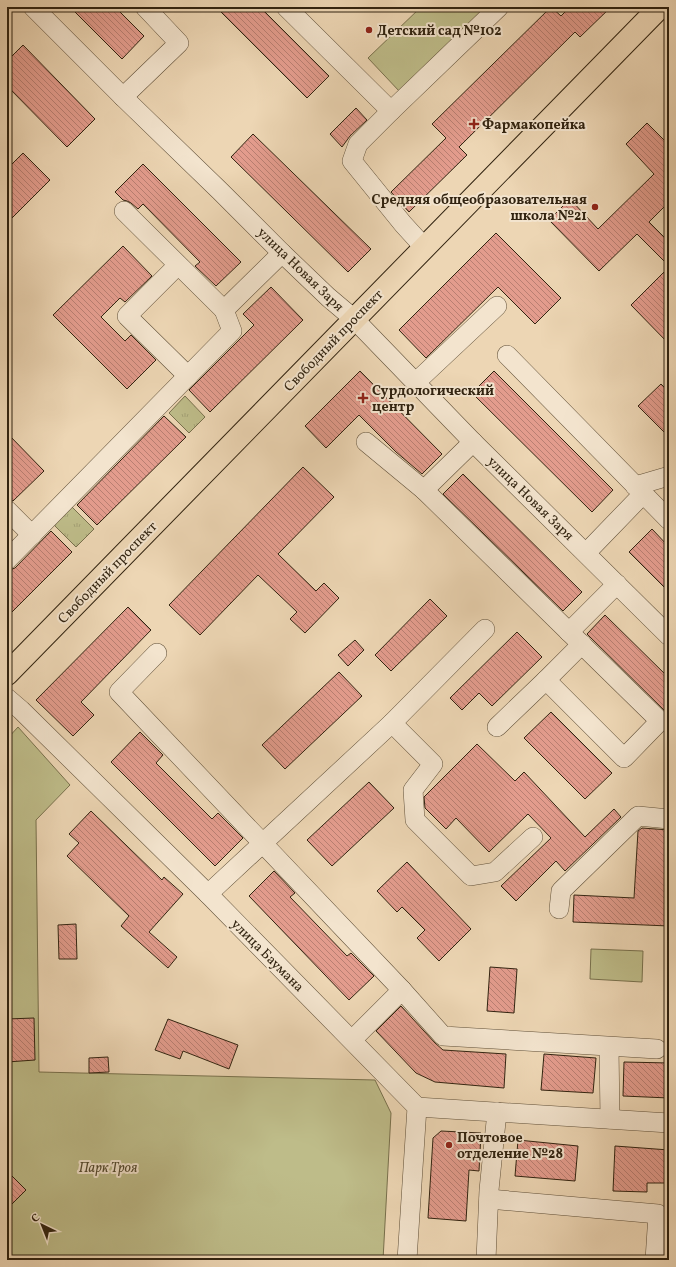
<svg xmlns="http://www.w3.org/2000/svg" width="676" height="1267" font-family="Vollkorn,serif">
	<defs>
		<pattern id="grass-tufts" width="24" height="20" patternUnits="userSpaceOnUse"><rect width="24" height="20" fill="#bebc89"/><path d="M3 7l-1-3M5 7V3M7 7l1-3M15 17l-1-3M17 17v-4M19 17l1-3" fill="none" stroke="#a4a175"/></pattern>
		<pattern id="building-back-hatch" width="6" height="6" patternUnits="userSpaceOnUse"><rect width="6" height="6" fill="#e39c8d"/><path d="M-1 5l2 2M0 0l6 6M5-1l2 2" fill="none" stroke="#b97f72"/></pattern>
	</defs>
	<rect width="100%" height="100%" fill="#edd6b4"/>
	<filter id="stains"><feTurbulence type="fractalNoise" baseFrequency=".005" numOctaves="4"/><feColorMatrix values="0 0 0 0 .2 0 0 0 0 .09 0 0 0 0 .02 0 0 0 .5 -.17"/></filter>
	<radialGradient id="worn" r=".72"><stop offset=".6" stop-color="#630" stop-opacity="0"/><stop offset="1" stop-color="#630" stop-opacity=".3"/></radialGradient>
	<!-- grass -->
	<g fill="url(#grass-tufts)" stroke="#78704c">
		<polygon points="185,396 205,417 189,433 169,413"/>
		<polygon points="72,507 94,529 76,547 54,525"/>
	</g>
	<!-- park -->
	<g fill="#bebc89" stroke="#78704c">
		<polygon points="421,7 489,7 400,92 368,58"/>
		<polygon points="18,727 70,785 36,820 39,1072 375,1080 391,1113 383,1260 7,1260 7,739"/>
		<polygon points="591,949 643,951 642,982 590,979"/>
	</g>
	<!-- building -->
	<g fill="url(#building-back-hatch)" stroke="#312310">
		<polygon points="70,7 115,7 144,36 122,59"/>
		<polygon points="216,7 260,7 329,76 307,98"/>
		<polygon points="551,7 561,16 570,7 611,7 580,37 575,32 459,147 467,155 409,212 391,192 446,138 432,124"/>
		<polygon points="23,45 95,119 67,147 7,86 7,61"/>
		<polygon points="356,108 367,120 350,136 342,147 330,134"/>
		<polygon points="647,123 669,145 669,202 649,222 669,242 669,266 637,234 599,271 549,220 570,199 598,229 654,174 626,144"/>
		<polygon points="253,134 371,249 348,272 231,157"/>
		<polygon points="23,153 50,180 7,223 7,169"/>
		<polygon points="143,164 241,262 216,286 195,266 200,262 143,204 138,209 131,203 127,201 123,200 115,192"/>
		<polygon points="496,233 561,298 535,324 498,287 426,358 399,330"/>
		<polygon points="123,246 152,276 125,302 120,298 101,317 125,341 131,335 156,360 127,389 53,315"/>
		<polygon points="669,267 669,344 631,305"/>
		<polygon points="271,287 303,320 210,412 189,390 254,325 243,314"/>
		<polygon points="360,371 442,454 422,474 396,452 359,415 326,448 305,426"/>
		<polygon points="494,371 613,490 592,512 472,393"/>
		<polygon points="661,384 669,392 669,437 638,406"/>
		<polygon points="164,416 186,437 97,525 77,505"/>
		<polygon points="7,433 44,471 13,501 7,499"/>
		<polygon points="303,467 334,497 278,554 316,591 324,583 339,598 305,633 290,619 297,612 258,575 200,635 169,605"/>
		<polygon points="463,474 582,592 563,611 443,494"/>
		<polygon points="652,529 669,547 669,592 629,552"/>
		<polygon points="51,531 72,552 7,617 7,571 15,568"/>
		<polygon points="430,599 447,616 391,671 375,655"/>
		<polygon points="128,607 151,630 81,702 94,715 73,736 36,700"/>
		<polygon points="605,615 669,678 669,715 587,634"/>
		<polygon points="517,632 542,657 492,706 479,693 462,710 450,698"/>
		<polygon points="355,640 364,650 348,666 338,655"/>
		<polygon points="339,672 362,696 285,769 262,745"/>
		<polygon points="551,712 612,773 585,799 524,738"/>
		<polygon points="140,732 163,755 156,763 212,819 218,813 243,838 215,866 111,762"/>
		<polygon points="477,744 515,781 524,772 585,837 614,809 621,817 565,871 556,861 516,901 501,886 551,838 528,814 489,852 456,818 446,829 425,808 424,797"/>
		<polygon points="369,782 394,808 332,866 307,840"/>
		<polygon points="91,811 162,880 164,877 183,894 149,932 177,957 168,968 121,926 129,916 67,856 79,843 69,834"/>
		<polygon points="642,828 669,830 669,926 573,922 574,895 634,898 638,831"/>
		<polygon points="407,862 471,929 439,961 417,938 425,930 402,907 397,912 377,891"/>
		<polygon points="274,871 295,893 290,897 347,956 351,953 374,976 349,1000 249,896"/>
		<polygon points="76,924 77,959 59,959 58,925"/>
		<polygon points="490,967 517,969 514,1013 487,1011"/>
		<polygon points="401,1006 435,1043 443,1050 506,1054 504,1088 435,1082 416,1073 376,1031"/>
		<polygon points="34,1018 35,1060 7,1062 7,1019"/>
		<polygon points="168,1019 238,1045 229,1069 183,1051 180,1059 155,1050"/>
		<polygon points="544,1054 596,1058 593,1093 541,1090"/>
		<polygon points="108,1057 109,1072 89,1073 89,1058"/>
		<polygon points="624,1062 669,1063 669,1098 623,1096"/>
		<polygon points="441,1131 481,1133 479,1171 469,1170 466,1221 428,1218 433,1138"/>
		<polygon points="518,1140 578,1146 575,1181 515,1176"/>
		<polygon points="615,1146 669,1150 669,1183 647,1183 647,1192 613,1191"/>
		<polygon points="7,1171 26,1190 7,1209"/>
	</g>
	<g fill="none" stroke-linecap="round" stroke-linejoin="round">
		<defs>
			<g id="minor">
				<polyline points="33,7 123,97 220,191 282,253 328,297 354,319 473,442 669,636"/>
				<polyline points="286,7 391,111"/>
				<polyline points="123,97 179,43 145,7"/>
				<polyline points="124,211 224,310"/>
				<polyline points="424,247 403,224 352,161 358,144 391,111 499,7"/>
				<polyline points="178,265 127,316 188,376"/>
				<polyline points="507,355 669,520"/>
				<polyline points="416,382 497,306"/>
				<polyline points="366,442 424,490 660,721 624,758 546,680"/>
				<polyline points="635,486 669,476"/>
				<polyline points="424,490 473,442"/>
				<polyline points="7,510 32,535"/>
				<polyline points="586,553 643,494"/>
				<polyline points="7,560 232,331 224,310 282,253"/>
				<polyline points="569,632 617,584"/>
				<polyline points="157,653 119,692 402,990"/>
				<polyline points="7,698 21,710 208,894 417,1107 407,1260"/>
				<polyline points="392,723 433,764 413,790 415,820 471,876 495,872 533,837"/>
				<polyline points="497,727 546,680 582,644"/>
				<polyline points="208,894 392,723 485,629"/>
				<polyline points="559,909 561,891 638,816 669,819"/>
				<polyline points="352,1040 402,990 443,1036 657,1049"/>
				<polyline points="609,1047 610,1119"/>
				<polyline points="417,1107 669,1123"/>
				<polyline points="489,1199 658,1214 655,1260"/>
				<polyline points="486,1260 489,1190 497,1112"/>
			</g>
			<polyline id="major" points="7,674 660,7"/>
		</defs>
		<!-- minor casing -->
		<use href="#minor" stroke="#605039" stroke-width="20"/>
		<!-- major casing -->
		<use href="#major" stroke="#312310" stroke-width="24"/>
		<!-- minor -->
		<use href="#minor" stroke="#f3e4ce" stroke-width="19"/>
		<!-- major -->
		<use href="#major" stroke="#edd6b4" stroke-width="22"/>
	</g>
	<!-- markers -->
	<g fill="#8f2418" stroke="#f3e4ce" stroke-width="1.5">
		<circle cx="369" cy="30" r="4"/>
		<path d="M472 118h4v4h4v4h-4v4h-4v-4h-4v-4h4z"/>
		<circle cx="595" cy="207" r="4"/>
		<path d="M361 392h4v4h4v4h-4v4h-4v-4h-4v-4h4z"/>
		<circle cx="449" cy="1145" r="4"/>
	</g>
	<g text-anchor="middle" stroke-width="4" stroke-linejoin="round" paint-order="stroke">
		<!-- poi labels -->
		<g font-size="14" font-weight="bold" fill="#312310" stroke="#f3e4ce" text-anchor="start">
			<text x="377" y="35">Детский сад №102</text>
			<text x="482" y="129">Фармакопейка</text>
			<text x="587" y="204" text-anchor="end">Средняя общеобразовательная<tspan x="587" dy="16">школа №21</tspan></text>
			<text x="372" y="395">Сурдологический<tspan x="372" dy="16">центр</tspan></text>
			<text x="457" y="1142">Почтовое<tspan x="457" dy="16">отделение №28</tspan></text>
		</g>
		<!-- street labels -->
		<g font-size="14" fill="#312310" stroke="#f3e4ce">
			<text transform="translate(301 269) rotate(44)" y="5">улица Новая Заря</text>
			<text transform="translate(333 340) rotate(-46)" y="5">Свободный проспект</text>
			<text transform="translate(531 498) rotate(44)" y="5">улица Новая Заря</text>
			<text transform="translate(107 572) rotate(-46)" y="5">Свободный проспект</text>
			<text transform="translate(268 955) rotate(45)" y="5">улица Баумана</text>
		</g>
		<!-- park labels -->
		<g font-size="14" font-style="italic" fill="#54492e" stroke="#f3e4ce">
			<text x="108" y="1172">Парк Троя</text>
		</g>
	</g>
	<!-- margin -->
	<rect width="676" height="1267" fill="none" stroke="#edd6b4" stroke-width="24"/>
	<rect x="8" y="8" width="660" height="1251" fill="none" stroke="#312310" stroke-width="2"/>
	<rect x="12" y="12" width="652" height="1243" fill="none" stroke="#312310"/>
	<!-- north arrow -->
	<g transform="translate(42 1225) rotate(317)" stroke="#f3e4ce" stroke-width="3" paint-order="stroke">
	<path d="M0-3L7 15L0 10L-7 15Z" fill="#312310"/>
	<text y="-6" font-size="11" font-weight="bold" text-anchor="middle" fill="#312310">С</text>
	</g>
	<rect width="100%" height="100%" filter="url(#stains)"/>
	<rect width="100%" height="100%" fill="url(#worn)"/>
</svg>
